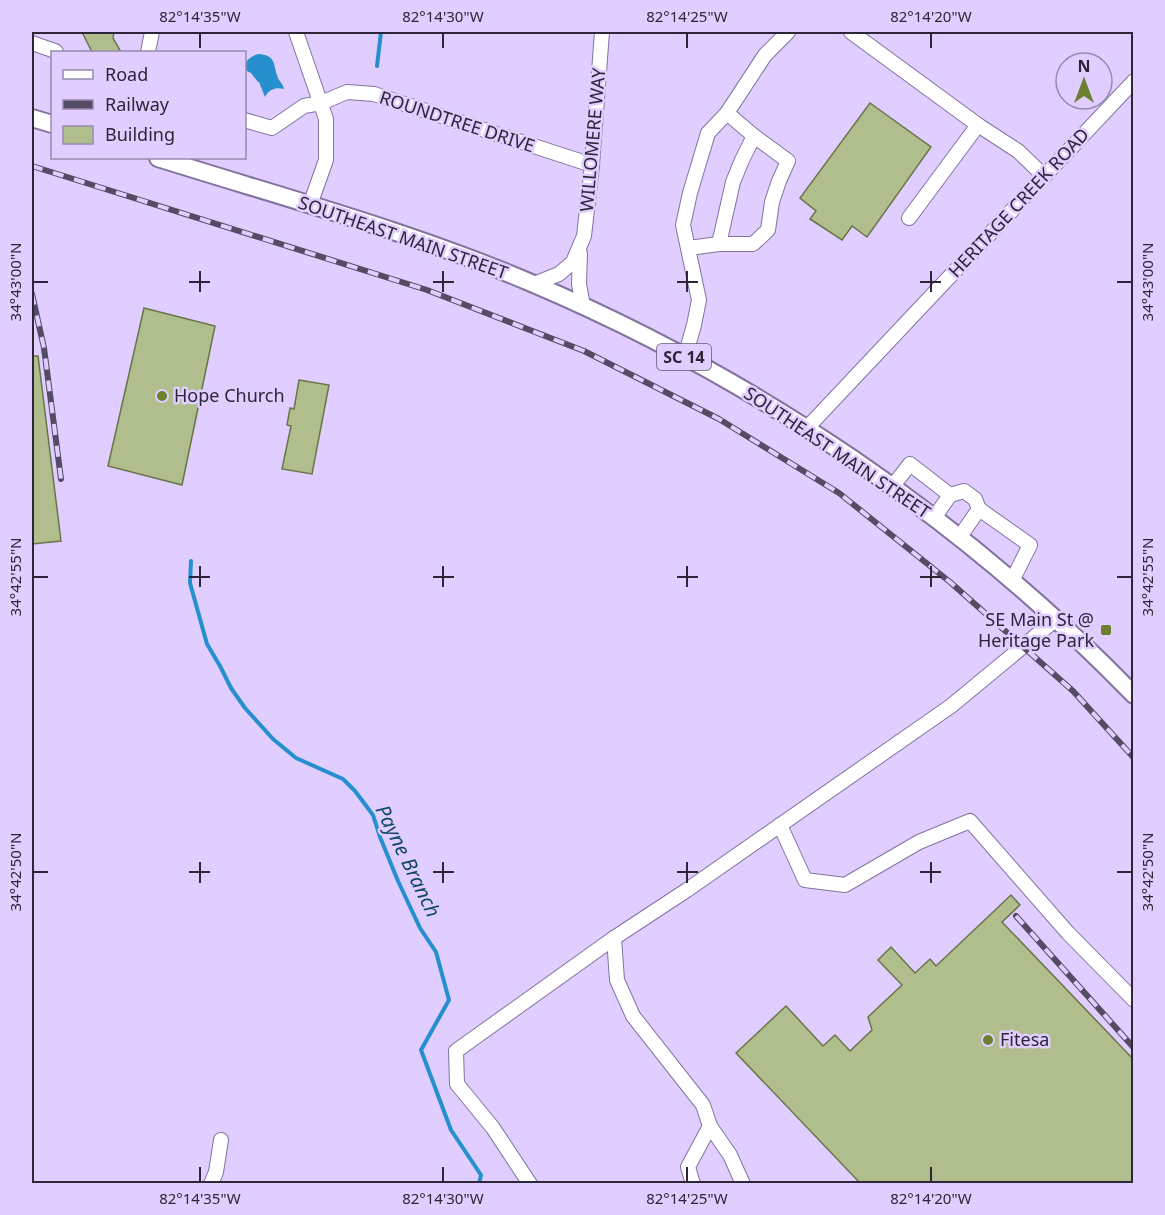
<svg xmlns="http://www.w3.org/2000/svg" width="1165" height="1215" font-family="'Noto Sans',sans-serif">
	<rect width="100%" height="100%" fill="#dfceff"/>
	<!-- water -->
	<path fill="#268fce" d="M258,54C275,55 273,62 277,75C278,81 283,83 284,89C276,87 269,89 265,97L259,82H258L251,73L245,70C244,61 250,57 258,54Z"/>
	<g fill="none" stroke-linecap="round" stroke-linejoin="round">
		<!-- stream -->
		<g stroke="#268fce" stroke-width="4">
			<polyline points="377,66 381,32"/>
			<polyline points="191,561 190,583 207,644 220,666 231,688 245,708 273,739 296,758 343,779 355,791 373,815 380,837 398,881 420,928 436,952 449,1000 421,1050 451,1130 481,1175 479,1184"/>
		</g>
	</g>
	<!-- building -->
	<g fill="#b0be8d" stroke="#697547" stroke-width="1.5">
		<polygon points="82,32 114,32 113,38 121,52 92,52"/>
		<polygon points="870,103 931,147 867,237 852,226 842,240 810,219 816,211 800,198"/>
		<polygon points="144,308 215,326 182,485 108,466"/>
		<polygon points="32,356 38,356 61,541 32,544"/>
		<polygon points="299,380 329,385 312,474 282,469 291,426 287,425 290,408 294,409"/>
		<polygon points="1011,895 1020,905 1002,922 1134,1060 1134,1184 861,1184 736,1053 786,1006 823,1046 835,1035 850,1051 872,1030 868,1017 902,985 878,960 891,947 915,973 930,959 936,966"/>
	</g>
	<g fill="none" stroke-linecap="round" stroke-linejoin="round">
		<defs>
			<g id="minor">
				<polyline points="296,32 326,119 326,160 310,205"/>
				<polyline points="851,32 978,125"/>
				<polyline points="32,43 55,51 56,52"/>
				<polyline points="148,52 152,32"/>
				<polyline points="727,113 765,55 788,32"/>
				<polyline points="244,120 272,128 304,106 321,103 347,92 374,94 592,165"/>
				<polyline points="909,218 978,125 1018,151 1044,176"/>
				<polyline points="719,244 733,182 742,160 754,136"/>
				<polyline points="580,253 579,284 583,306"/>
				<polyline points="534,284 559,274 573,262 584,236 592,165 602,32"/>
				<polyline points="685,357 694,325 699,300 683,225 690,193 708,133 727,113 754,136 788,161 779,181 772,202 768,230 753,244 719,244 689,248"/>
				<polyline points="806,429 1134,81"/>
				<polyline points="892,487 910,464 950,495 934,518"/>
				<polyline points="950,495 964,491 975,499 979,509"/>
				<polyline points="959,538 979,509 1030,545 1012,581"/>
				<polyline points="780,825 805,880 845,885 919,842 970,821 1068,933 1134,1000"/>
				<polyline points="614,938 617,980 633,1016 703,1105 710,1126 688,1167 693,1184"/>
				<polyline points="710,1126 730,1155 743,1184"/>
				<polyline points="211,1184 216,1172 221,1140"/>
				<polyline points="530,1184 493,1128 457,1084 456,1051 614,938 687,890 951,706 1055,620"/>
			</g>
			<g id="major">
				<polyline points="32,118 52,124"/>
				<path d="M158,158C282,197 409,231 529,282C754,377 963,519 1134,695"/>
			</g>
		</defs>
		<!-- minor casing -->
		<use href="#minor" stroke="#83739f" stroke-width="16"/>
		<!-- major casing -->
		<use href="#major" stroke="#83739f" stroke-width="20"/>
		<!-- minor -->
		<use href="#minor" stroke="#fff" stroke-width="14"/>
		<!-- major -->
		<use href="#major" stroke="#fff" stroke-width="16"/>
		<defs>
			<g id="rail">
				<polyline points="32,166 427,290 584,351 719,419 839,493 950,582 1073,691 1134,758"/>
				<polyline points="32,294 44,348 61,479"/>
				<polyline points="1016,916 1134,1048"/>
			</g>
		</defs>
		<!-- rail casing -->
		<use href="#rail" stroke="#544c65" stroke-width="6"/>
		<!-- rail -->
		<use href="#rail" stroke="#dfceff" stroke-width="4" stroke-dasharray="11" stroke-linecap="butt"/>
	</g>
	<!-- ticks -->
	<path fill="none" stroke="#2c2638" stroke-width="2" d="M200,33V48M443,33V48M687,33V48M931,33V48M200,271V292M443,271V292M687,271V292M931,271V292M33,282H48M189,282H210M433,282H454M677,282H698M920,282H941M1117,282H1132M200,566V587M443,566V587M687,566V587M931,566V587M33,577H48M189,577H210M433,577H454M677,577H698M920,577H941M1117,577H1132M200,862V883M443,862V883M687,862V883M931,862V883M33,872H48M189,872H210M433,872H454M677,872H698M920,872H941M1117,872H1132M200,1167V1182M443,1167V1182M687,1167V1182M931,1167V1182"/>
	<!-- markers -->
	<g fill="#6d8030" stroke="#dfceff" stroke-width="2">
		<circle cx="162" cy="396" r="6"/>
		<rect x="1100" y="624" width="12" height="12" rx="3"/>
		<circle cx="988" cy="1040" r="6"/>
	</g>
	<g text-anchor="middle" stroke-width="5" stroke-linejoin="round" paint-order="stroke">
		<!-- shield labels -->
		<rect fill="#dfceff" stroke="#625874" stroke-width="1.5" x="657" y="344" width="54" height="26" rx="4.5"/>
		<g font-size="16" font-weight="bold" fill="#2c2638">
			<text x="684" y="363">SC 14</text>
		</g>
		<!-- street labels -->
		<g font-size="18" fill="#2c2638" stroke="#dfceff">
			<text transform="translate(457 122) rotate(18)" y="6">ROUNDTREE DRIVE</text>
			<text transform="translate(593 140) rotate(-85)" y="6">WILLOMERE WAY</text>
			<text transform="translate(1019 203) rotate(-47)" y="6">HERITAGE CREEK ROAD</text>
			<text transform="translate(403 238) rotate(19)" y="6">SOUTHEAST MAIN STREET</text>
			<text transform="translate(837 453) rotate(34)" y="6">SOUTHEAST MAIN STREET</text>
		</g>
		<!-- poi labels -->
		<g font-size="18" fill="#2c2638" stroke="#dfceff" text-anchor="start">
			<text x="174" y="402">Hope Church</text>
			<text x="1094" y="626" text-anchor="end">SE Main St @<tspan x="1094" dy="21">Heritage Park</tspan></text>
			<text x="1000" y="1046">Fitesa</text>
		</g>
		<!-- water labels -->
		<g font-size="20" font-style="italic" fill="#114667" stroke="#dfceff">
			<text transform="translate(408 861) rotate(64)" y="7">Payne Branch</text>
		</g>
	</g>
	<!-- border -->
	<rect width="1165" height="1215" fill="none" stroke="#dfceff" stroke-width="66"/>
	<!-- legend -->
	<rect x="51" y="51" width="195" height="108" fill="#dfceff" stroke="#978baf" stroke-width="1.5"/>
	<rect x="63" y="70" width="30" height="9" fill="#ffffff" stroke="#978baf" stroke-width="1.5"/>
	<text x="105" y="81" font-size="18" fill="#2c2638">Road</text>
	<rect x="63" y="100" width="30" height="9" fill="#544c65" stroke="#978baf" stroke-width="1.5"/>
	<text x="105" y="111" font-size="18" fill="#2c2638">Railway</text>
	<rect x="63" y="126" width="30" height="18" fill="#b0be8d" stroke="#978baf" stroke-width="1.5"/>
	<text x="105" y="141" font-size="18" fill="#2c2638">Building</text>
	<!-- north arrow -->
	<g transform="translate(1084 81)"><circle r="28" fill="#dfceff" stroke="#978baf" stroke-width="1.5"/>
	<path d="M0-4.5L10 22L0 15L-10 22Z" fill="#6d8030"/>
	<text y="-9" font-size="16" font-weight="bold" text-anchor="middle" fill="#2c2638">N</text>
	</g>
	<rect x="33" y="33" width="1099" height="1149" fill="none" stroke="#2c2638" stroke-width="2"/>
	<g font-size="15" text-anchor="middle" fill="#2c2638">
		<text x="200" y="22">82°14'35"W</text>
		<text x="443" y="22">82°14'30"W</text>
		<text x="687" y="22">82°14'25"W</text>
		<text x="931" y="22">82°14'20"W</text>
		<text transform="translate(16 282) rotate(-90)" y="5">34°43'00"N</text>
		<text transform="translate(1148 282) rotate(-90)" y="5">34°43'00"N</text>
		<text transform="translate(16 577) rotate(-90)" y="5">34°42'55"N</text>
		<text transform="translate(1148 577) rotate(-90)" y="5">34°42'55"N</text>
		<text transform="translate(16 872) rotate(-90)" y="5">34°42'50"N</text>
		<text transform="translate(1148 872) rotate(-90)" y="5">34°42'50"N</text>
		<text x="200" y="1204">82°14'35"W</text>
		<text x="443" y="1204">82°14'30"W</text>
		<text x="687" y="1204">82°14'25"W</text>
		<text x="931" y="1204">82°14'20"W</text>
	</g>
</svg>
